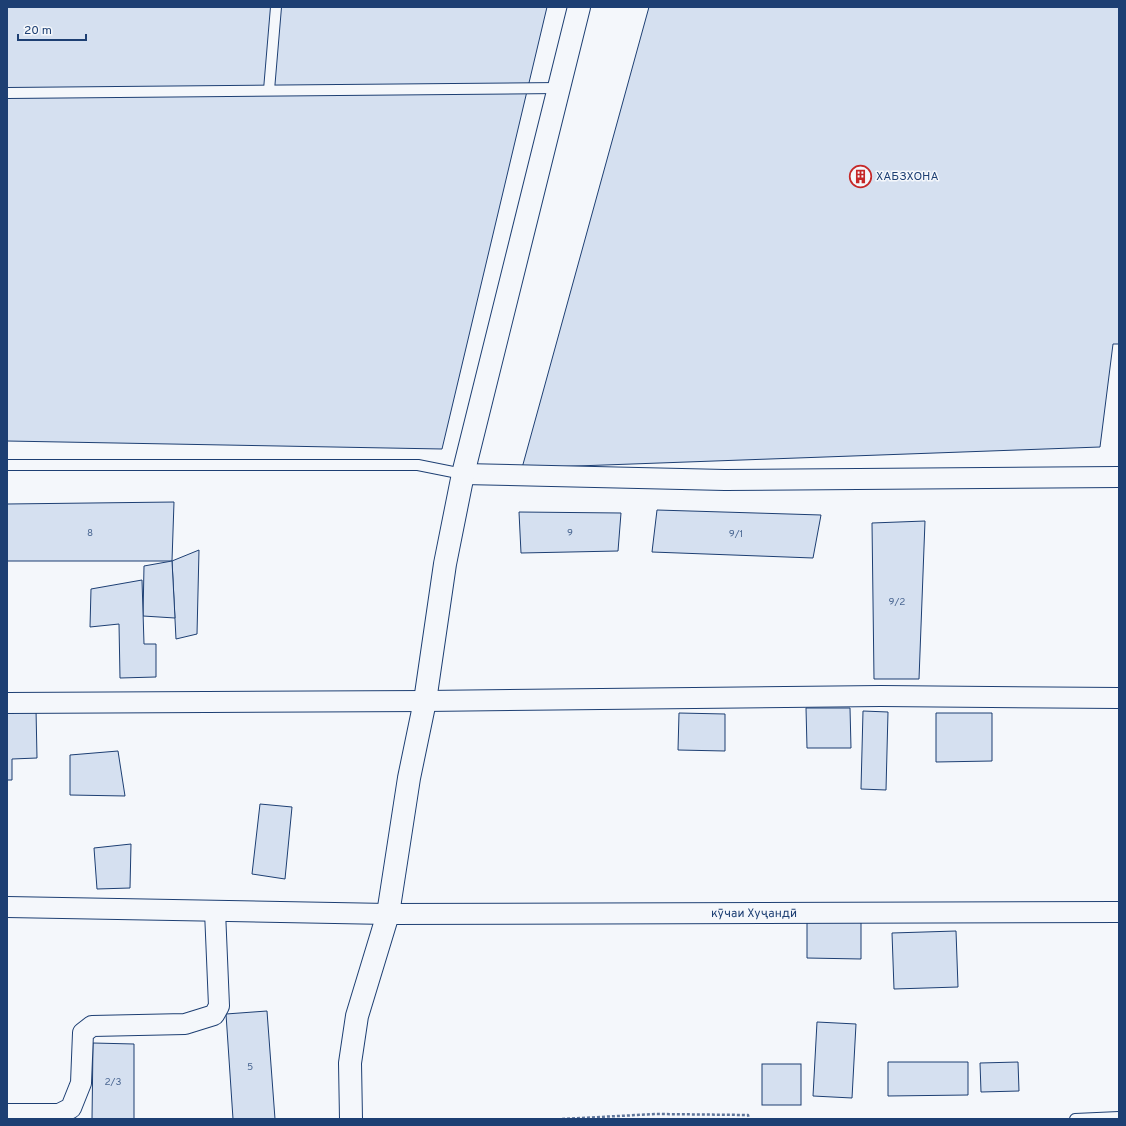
<svg xmlns="http://www.w3.org/2000/svg" width="1126" height="1126" font-family="Overpass,sans-serif">
	<rect width="100%" height="100%" fill="#f4f7fb"/>
	<!-- building -->
	<g fill="#d5e0f0" stroke="#1d3f73">
		<polygon points="7,7 547,7 442,449 7,441"/>
		<polygon points="649,7 1119,7 1119,344 1113,344 1100,447 522,468"/>
		<polygon points="174,502 172,561 7,561 7,504"/>
		<polygon points="657,510 821,515 813,558 652,552"/>
		<polygon points="519,512 621,513 618,551 521,553"/>
		<polygon points="925,521 919,679 874,679 872,523"/>
		<polygon points="199,550 197,634 176,639 172,561"/>
		<polygon points="172,561 175,618 143,616 144,566"/>
		<polygon points="142,580 144,644 156,644 156,677 120,678 119,624 90,627 91,589"/>
		<polygon points="7,707 36,709 37,758 12,759 12,780 7,780"/>
		<polygon points="806,708 850,708 851,748 807,748"/>
		<polygon points="863,711 888,712 886,790 861,789"/>
		<polygon points="679,713 725,714 725,751 678,750"/>
		<polygon points="936,713 992,713 992,761 936,762"/>
		<polygon points="118,751 125,796 70,795 70,755"/>
		<polygon points="260,804 292,807 285,879 252,874"/>
		<polygon points="131,844 130,888 97,889 94,848"/>
		<polygon points="807,920 861,921 861,959 807,958"/>
		<polygon points="956,931 958,987 894,989 892,933"/>
		<polygon points="267,1011 275,1119 233,1119 226,1014"/>
		<polygon points="817,1022 856,1024 852,1098 813,1096"/>
		<polygon points="93,1043 134,1044 134,1119 92,1119"/>
		<polygon points="888,1062 968,1062 968,1095 888,1096"/>
		<polygon points="1018,1062 1019,1091 981,1092 980,1063"/>
		<rect x="762" y="1064" width="39" height="41"/>
	</g>
	<g fill="none" stroke-linecap="round" stroke-linejoin="round">
		<defs>
			<g id="lane">
				<polyline points="269,90 276,7"/>
				<polyline points="7,93 559,88"/>
				<polyline points="7,465 418,465 463,474"/>
				<polyline points="1075,1119 1119,1117"/>
			</g>
			<g id="street">
				<polyline points="463,474 725,480 1119,477"/>
				<polyline points="7,703 425,701 881,696 1119,698"/>
				<path id="s1" d="M7,907L388,914L1119,912"/>
				<polyline points="7,1114 59,1114 71,1108 81,1083 83,1033 92,1026 185,1024 214,1015 219,1006 215,911"/>
			</g>
			<polyline id="secondary" points="351,1119 350,1063 357,1016 388,914 409,778 425,701 445,564 463,474 579,7"/>
		</defs>
		<!-- lane casing -->
		<use href="#lane" stroke="#1d3f73" stroke-width="12"/>
		<!-- street casing -->
		<use href="#street" stroke="#1d3f73" stroke-width="22"/>
		<!-- secondary casing -->
		<use href="#secondary" stroke="#1d3f73" stroke-width="24"/>
		<!-- path -->
		<polyline stroke="#5e769c" stroke-width="2.5" stroke-dasharray="3 2" stroke-linecap="butt" points="562,1119 656,1114 748,1115 749,1119"/>
		<!-- lane -->
		<use href="#lane" stroke="#f4f7fb" stroke-width="10"/>
		<!-- street -->
		<use href="#street" stroke="#f4f7fb" stroke-width="20"/>
		<!-- secondary -->
		<use href="#secondary" stroke="#f4f7fb" stroke-width="22"/>
	</g>
	<!-- icons -->
	<defs>
		<symbol id="building-ring" viewBox="-11 -11 22 22"><circle r="9.5" fill="#f4f7fb" stroke="#c62828" stroke-width="1.5"/><path d="M-4-6H4V6H1V3H-1V6H-4ZM-2.5-4.3h1.7v1.8h-1.7ZM.8-4.3h1.7v1.8H.8ZM-2.5-1h1.7V.8h-1.7ZM.8-1h1.7V.8H.8Z" fill="#c62828"/></symbol>
	</defs>
	<g fill-rule="evenodd">
		<use href="#building-ring" x="848" y="164" width="25" height="25"/>
	</g>
	<g text-anchor="middle" stroke-width="3" stroke-linejoin="round" paint-order="stroke">
		<!-- number labels -->
		<g font-size="10" fill="#4b6792">
			<text x="90" y="536">8</text>
			<text x="570" y="536">9</text>
			<text x="736" y="537">9/1</text>
			<text x="897" y="605">9/2</text>
			<text x="250" y="1070">5</text>
			<text x="113" y="1085">2/3</text>
		</g>
		<!-- poi labels -->
		<g font-size="12" fill="#1d3f73" stroke="#f4f7fb" text-anchor="start">
			<text x="876" y="180">ХАБЗХОНА</text>
		</g>
		<!-- street labels -->
		<g font-size="12" fill="#1d3f73" stroke="#f4f7fb">
			<text dy="4" stroke="none"><textPath href="#s1" startOffset="747">кӯчаи Хуҷандӣ</textPath></text>
		</g>
	</g>
	<!-- border -->
	<rect width="1126" height="1126" fill="none" stroke="#1d3f73" stroke-width="16"/>
	<!-- scale -->
	<path d="M18 34v6h68v-6" fill="none" stroke="#1d3f73" stroke-width="2"/>
	<text x="24" y="34" font-size="12" fill="#1d3f73" stroke="#f4f7fb" stroke-width="3" paint-order="stroke">20 m</text>
</svg>
